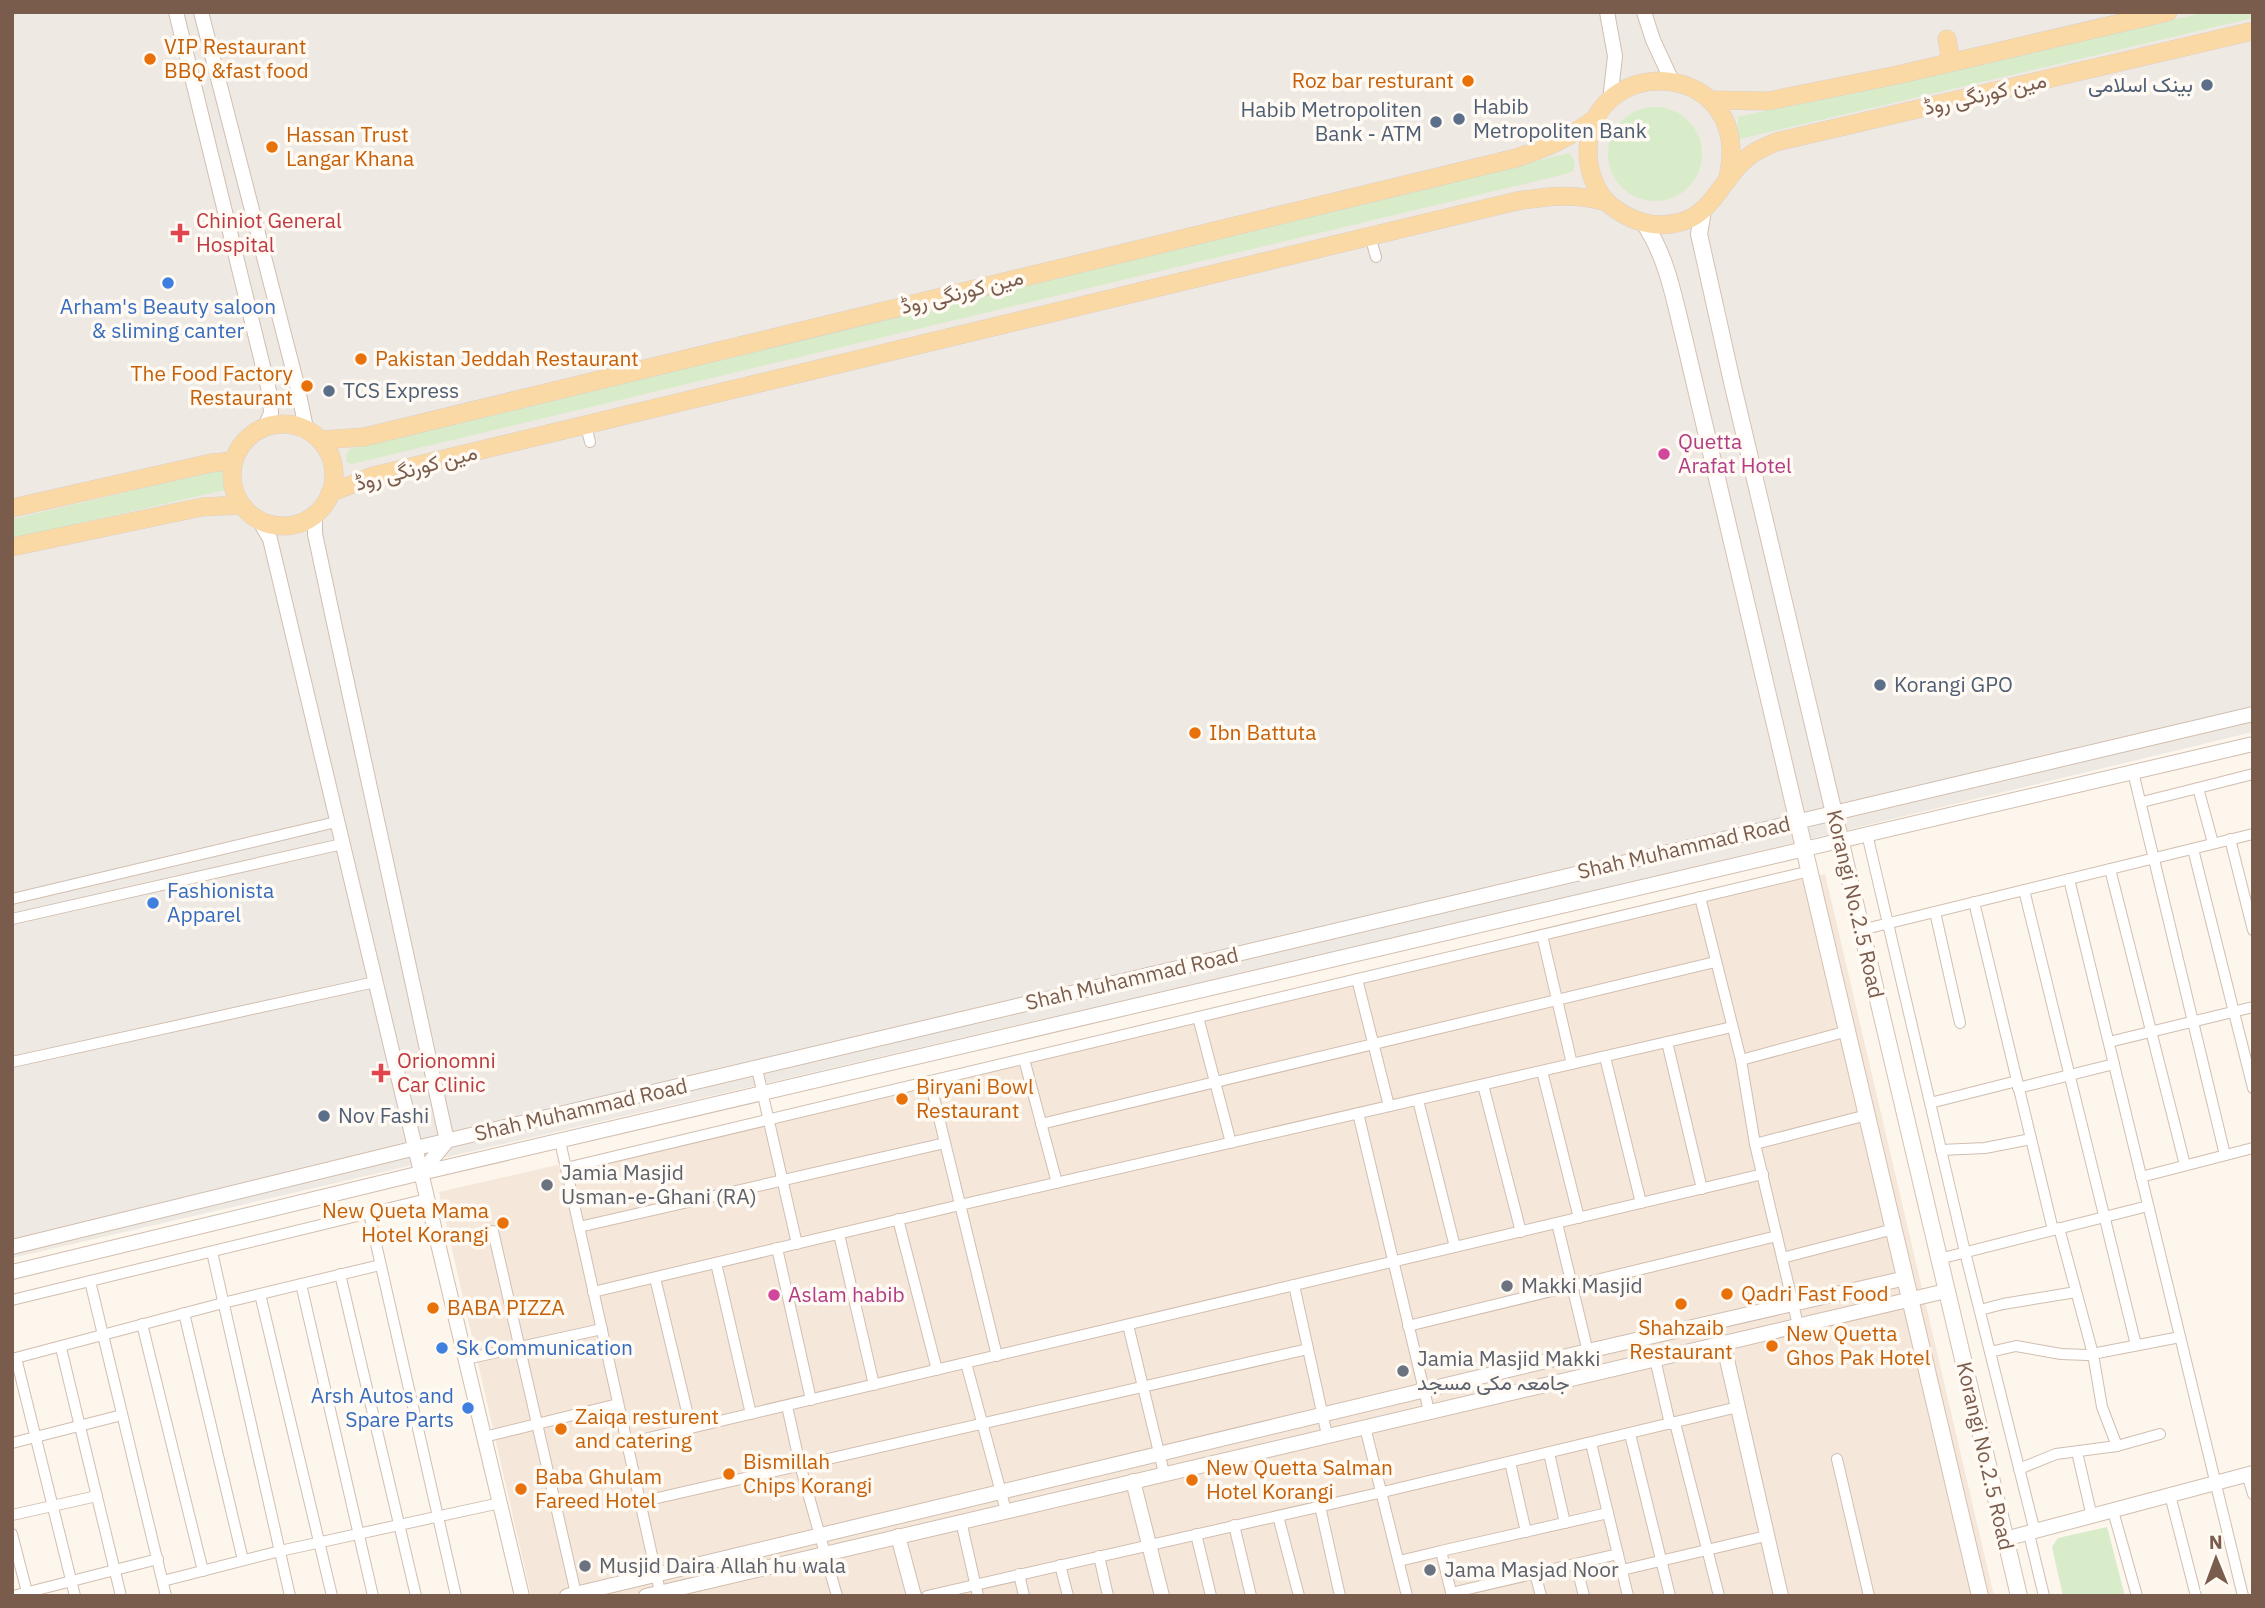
<svg xmlns="http://www.w3.org/2000/svg" width="2265" height="1608" font-family="'IBM Plex Sans',Vazirmatn,sans-serif">
	<rect width="100%" height="100%" fill="#fdf6ec"/>
	<!-- residential -->
	<polygon fill="#f5e8da" points="1825,874 1994,1596 531,1596 439,1192"/>
	<!-- industrial -->
	<polygon fill="#efe9e4" points="12,12 2253,12 2253,732 1561,899 12,1258"/>
	<!-- green -->
	<g fill="#d8ecc9">
		<polygon points="2207,12 2253,12 2253,18 1740,139 1737,132 1738,117"/>
		<circle cx="1655" cy="154" r="47"/>
		<path d="M1569,153C1575,159 1575,163 1573,171L1566,174L352,464L347,462L346,455L350,449Z"/>
		<polygon points="220,470 223,471 227,485 225,490 12,539 12,519"/>
		<polygon points="2107,1527 2125,1596 2063,1596 2052,1547 2058,1538"/>
	</g>
	<g fill="none" stroke-linecap="round" stroke-linejoin="round">
		<defs>
			<g id="minor">
				<polyline points="1370,236 1376,257"/>
				<polyline points="586,425 590,442"/>
				<polyline points="2133,772 2225,1155"/>
				<polyline points="2198,788 2253,774"/>
				<polyline points="2142,802 2198,788 2213,843"/>
				<polyline points="1867,834 1965,1252 2035,1532"/>
				<polyline points="2230,839 2253,930"/>
				<polyline points="2193,849 2253,1088"/>
				<polyline points="2110,869 2185,1165"/>
				<polyline points="2069,879 2243,1596"/>
				<polyline points="2024,890 2136,1345"/>
				<polyline points="1700,897 1741,1060 1755,1144 1798,1325"/>
				<polyline points="12,899 336,822"/>
				<polyline points="1974,902 2053,1230"/>
				<polyline points="1935,912 1960,1023"/>
				<polyline points="12,919 342,844"/>
				<polyline points="1861,930 2253,834"/>
				<polyline points="1542,935 1572,1064"/>
				<polyline points="1357,979 1389,1106"/>
				<polyline points="1198,1017 1231,1143"/>
				<polyline points="1667,1042 1702,1189"/>
				<polyline points="2109,1042 2253,1007"/>
				<polyline points="1605,1057 1641,1203"/>
				<polyline points="1024,1059 1057,1183"/>
				<polyline points="1741,1060 1848,1031"/>
				<polyline points="12,1062 375,982"/>
				<polyline points="757,1069 797,1244"/>
				<polyline points="1542,1071 1579,1218"/>
				<polyline points="930,1081 997,1356"/>
				<polyline points="1483,1085 1521,1232"/>
				<polyline points="2018,1088 2114,1064"/>
				<polyline points="1418,1100 1455,1247"/>
				<polyline points="1930,1103 2017,1081"/>
				<polyline points="1358,1113 1429,1411"/>
				<polyline points="1041,1124 1715,962"/>
				<polyline points="560,1141 661,1596"/>
				<polyline points="1755,1144 1867,1115"/>
				<polyline points="1941,1150 1985,1148 2031,1139"/>
				<polyline points="566,1168 1810,871"/>
				<polyline points="2141,1177 2253,1148"/>
				<polyline points="369,1213 456,1596"/>
				<polyline points="898,1219 937,1370"/>
				<polyline points="1557,1223 1593,1373"/>
				<polyline points="579,1227 945,1143"/>
				<polyline points="2059,1228 2093,1354 2102,1407 2117,1446"/>
				<polyline points="493,1231 576,1594"/>
				<polyline points="839,1234 874,1385"/>
				<polyline points="777,1248 811,1400"/>
				<polyline points="212,1252 290,1596"/>
				<polyline points="1782,1258 1894,1229"/>
				<polyline points="1939,1259 2148,1206"/>
				<polyline points="716,1263 751,1414"/>
				<polyline points="340,1274 416,1596"/>
				<polyline points="655,1278 691,1428"/>
				<polyline points="90,1281 166,1596"/>
				<polyline points="301,1284 373,1596"/>
				<polyline points="1294,1285 1327,1435"/>
				<polyline points="593,1292 960,1205 1732,1027"/>
				<polyline points="260,1294 332,1596"/>
				<polyline points="12,1300 427,1199"/>
				<polyline points="1980,1310 2003,1304 2076,1292"/>
				<polyline points="184,1313 243,1560"/>
				<polyline points="142,1324 203,1571"/>
				<polyline points="1128,1325 1164,1473"/>
				<polyline points="1408,1326 1777,1236"/>
				<polyline points="61,1348 121,1596"/>
				<polyline points="1990,1352 2016,1346 2061,1354 2087,1355 2180,1337"/>
				<polyline points="16,1358 75,1596"/>
				<polyline points="12,1359 223,1303 380,1265"/>
				<polyline points="466,1359 602,1329"/>
				<polyline points="1655,1359 1670,1424"/>
				<polyline points="966,1363 1006,1511"/>
				<polyline points="787,1406 800,1465 837,1596"/>
				<polyline points="1675,1423 1719,1596"/>
				<polyline points="1365,1427 1407,1596"/>
				<polyline points="1630,1434 1670,1596"/>
				<polyline points="484,1437 618,1404"/>
				<polyline points="12,1443 122,1415"/>
				<polyline points="627,1443 1763,1174"/>
				<polyline points="1591,1443 1628,1596"/>
				<polyline points="2077,1452 2092,1517"/>
				<polyline points="1549,1453 1565,1523"/>
				<polyline points="1837,1459 1869,1596"/>
				<polyline points="1510,1462 1526,1532"/>
				<polyline points="2019,1469 2056,1454 2117,1446 2160,1434"/>
				<polyline points="2247,1474 2253,1494"/>
				<polyline points="2170,1495 2196,1596"/>
				<polyline points="640,1502 1308,1349"/>
				<polyline points="1320,1506 1340,1596"/>
				<polyline points="2113,1511 2137,1596"/>
				<polyline points="12,1515 97,1496"/>
				<polyline points="1278,1516 1299,1596"/>
				<polyline points="961,1521 978,1596"/>
				<polyline points="1234,1525 1251,1596"/>
				<polyline points="12,1534 28,1596"/>
				<polyline points="1196,1534 1211,1596"/>
				<polyline points="2029,1534 2044,1596"/>
				<polyline points="1099,1556 1108,1596"/>
				<polyline points="1399,1561 1441,1551"/>
				<polyline points="1576,1564 1584,1596"/>
				<polyline points="1060,1565 1068,1596"/>
				<polyline points="1622,1570 1766,1536"/>
				<polyline points="1535,1573 1541,1596"/>
				<polyline points="1019,1574 1024,1596"/>
				<polyline points="163,1581 280,1551 500,1503"/>
				<polyline points="1451,1593 1618,1554"/>
				<polyline points="13,1596 158,1559"/>
				<polyline points="927,1596 1383,1492 1738,1407"/>
				<polyline points="1452,1596 1441,1551 1608,1513"/>
			</g>
			<g id="tertiary">
				<polyline points="176,12 270,395 271,413 265,427"/>
				<polyline points="201,12 297,385 306,428"/>
				<polyline points="1607,12 1615,56 1610,101"/>
				<polyline points="1644,12 1653,40 1672,81"/>
				<polyline points="315,514 315,534 336,632 447,1141"/>
				<polyline points="259,520 270,539 522,1596"/>
				<polyline points="421,1173 447,1141"/>
				<polyline points="12,1247 416,1148 2253,714"/>
				<polyline points="12,1272 421,1173 2253,744"/>
				<polyline points="1723,1342 1781,1596"/>
				<polyline points="1133,1481 1162,1596"/>
				<polyline points="898,1536 914,1596"/>
				<polyline points="2005,1539 2253,1473"/>
				<polyline points="567,1596 1588,1351 1906,1278"/>
				<polyline points="646,1596 1946,1291"/>
			</g>
			<g id="secondary">
				<polyline points="1703,211 1699,234 1732,382 2019,1596"/>
				<path d="M1644,223C1667,257 1674,298 1684,338L1980,1596"/>
			</g>
			<g id="primary">
				<polyline points="1947,39 1951,61"/>
				<polyline points="1711,100 1768,101 1897,75 2168,12"/>
				<path d="M1728,178C1755,58 1590,50 1588,151C1588,170 1595,191 1609,204C1630,222 1657,230 1684,221C1716,210 1725,172 1752,154C1759,149 1768,146 1776,142L2253,31"/>
				<circle cx="283" cy="475" r="51"/>
				<path d="M320,440L364,437L1516,158C1546,148 1571,137 1596,118"/>
				<path d="M330,493L373,476L1517,201C1550,196 1574,193 1607,202"/>
				<polyline points="12,508 211,463 233,461"/>
				<polyline points="12,547 202,507 241,505"/>
			</g>
		</defs>
		<!-- minor casing -->
		<use href="#minor" stroke="#d1beb0" stroke-width="12"/>
		<!-- tertiary casing -->
		<use href="#tertiary" stroke="#d1beb0" stroke-width="16"/>
		<!-- secondary casing -->
		<use href="#secondary" stroke="#d6c0b0" stroke-width="18"/>
		<!-- primary casing -->
		<use href="#primary" stroke="#dad1cd" stroke-width="19"/>
		<!-- minor -->
		<use href="#minor" stroke="#fff" stroke-width="10"/>
		<!-- tertiary -->
		<use href="#tertiary" stroke="#fff" stroke-width="14"/>
		<!-- secondary -->
		<use href="#secondary" stroke="#fff" stroke-width="16"/>
		<!-- primary -->
		<use href="#primary" stroke="#fbd9a5" stroke-width="18"/>
	</g>
	<!-- markers -->
	<g fill="#e8710a" stroke="#fffaf3" stroke-width="2.5">
		<circle cx="150" cy="59" r="7"/>
		<circle cx="1468" cy="81" r="7"/>
		<circle cx="272" cy="147" r="7"/>
		<circle cx="361" cy="359" r="7"/>
		<circle cx="307" cy="386" r="7"/>
		<circle cx="1195" cy="733" r="7"/>
		<circle cx="902" cy="1099" r="7"/>
		<circle cx="503" cy="1223" r="7"/>
		<circle cx="1727" cy="1294" r="7"/>
		<circle cx="1681" cy="1304" r="7"/>
		<circle cx="433" cy="1308" r="7"/>
		<circle cx="1772" cy="1346" r="7"/>
		<circle cx="561" cy="1429" r="7"/>
		<circle cx="729" cy="1474" r="7"/>
		<circle cx="1192" cy="1480" r="7"/>
		<circle cx="521" cy="1489" r="7"/>
	</g>
	<g fill="#5c6f8a" stroke="#fffaf3" stroke-width="2.5">
		<circle cx="2207" cy="85" r="7"/>
		<circle cx="1459" cy="119" r="7"/>
		<circle cx="1436" cy="122" r="7"/>
		<circle cx="329" cy="391" r="7"/>
		<circle cx="1880" cy="685" r="7"/>
		<circle cx="324" cy="1116" r="7"/>
	</g>
	<g fill="#e0444e" stroke="#fffaf3" stroke-width="2.5">
		<path d="M176.5 222.5h7v7h7v7h-7v7h-7v-7h-7v-7h7z"/>
		<path d="M377.5 1062.5h7v7h7v7h-7v7h-7v-7h-7v-7h7z"/>
	</g>
	<g fill="#3f7fe0" stroke="#fffaf3" stroke-width="2.5">
		<circle cx="168" cy="283" r="7"/>
		<circle cx="153" cy="903" r="7"/>
		<circle cx="442" cy="1348" r="7"/>
		<circle cx="468" cy="1408" r="7"/>
	</g>
	<g fill="#d1479c" stroke="#fffaf3" stroke-width="2.5">
		<circle cx="1664" cy="454" r="7"/>
		<circle cx="774" cy="1295" r="7"/>
	</g>
	<g fill="#6b7280" stroke="#fffaf3" stroke-width="2.5">
		<circle cx="547" cy="1185" r="7"/>
		<circle cx="1507" cy="1286" r="7"/>
		<circle cx="1403" cy="1371" r="7"/>
		<circle cx="585" cy="1566" r="7"/>
		<circle cx="1430" cy="1570" r="7"/>
	</g>
	<g text-anchor="middle" stroke-width="7" stroke-linejoin="round" paint-order="stroke">
		<!-- food labels -->
		<g font-size="21" fill="#c56008" stroke="#fffaf3" text-anchor="start">
			<text x="164" y="54">VIP Restaurant<tspan x="164" dy="24">BBQ &amp;fast food</tspan></text>
			<text x="1454" y="88" text-anchor="end">Roz bar resturant</text>
			<text x="286" y="142">Hassan Trust<tspan x="286" dy="24">Langar Khana</tspan></text>
			<text x="375" y="366">Pakistan Jeddah Restaurant</text>
			<text x="293" y="381" text-anchor="end">The Food Factory<tspan x="293" dy="24">Restaurant</tspan></text>
			<text x="1209" y="740">Ibn Battuta</text>
			<text x="916" y="1094">Biryani Bowl<tspan x="916" dy="24">Restaurant</tspan></text>
			<text x="489" y="1218" text-anchor="end">New Queta Mama<tspan x="489" dy="24">Hotel Korangi</tspan></text>
			<text x="1741" y="1301">Qadri Fast Food</text>
			<text x="447" y="1315">BABA PIZZA</text>
			<text x="1681" y="1335" text-anchor="middle">Shahzaib<tspan x="1681" dy="24">Restaurant</tspan></text>
			<text x="1786" y="1341">New Quetta<tspan x="1786" dy="24">Ghos Pak Hotel</tspan></text>
			<text x="575" y="1424">Zaiqa resturent<tspan x="575" dy="24">and catering</tspan></text>
			<text x="743" y="1469">Bismillah<tspan x="743" dy="24">Chips Korangi</tspan></text>
			<text x="1206" y="1475">New Quetta Salman<tspan x="1206" dy="24">Hotel Korangi</tspan></text>
			<text x="535" y="1484">Baba Ghulam<tspan x="535" dy="24">Fareed Hotel</tspan></text>
		</g>
		<!-- service labels -->
		<g font-size="21" fill="#4e5e75" stroke="#fffaf3" text-anchor="start">
			<text x="2193" y="92" text-anchor="end">بینک اسلامی</text>
			<text x="1473" y="114">Habib<tspan x="1473" dy="24">Metropoliten Bank</tspan></text>
			<text x="1422" y="117" text-anchor="end">Habib Metropoliten<tspan x="1422" dy="24">Bank - ATM</tspan></text>
			<text x="343" y="398">TCS Express</text>
			<text x="1894" y="692">Korangi GPO</text>
			<text x="338" y="1123">Nov Fashi</text>
		</g>
		<!-- street labels -->
		<g font-size="21" fill="#7a5c4d" stroke="#fffaf3">
			<text transform="translate(1985 94) rotate(-13)" y="7">مین کورنگی روڈ</text>
			<text transform="translate(962 292) rotate(-14)" y="7">مین کورنگی روڈ</text>
			<text transform="translate(416 468) rotate(-15)" y="7">مین کورنگی روڈ</text>
			<text transform="translate(1684 848) rotate(-13)" y="7">Shah Muhammad Road</text>
			<text transform="translate(1855 904) rotate(77)" y="7">Korangi No.2.5 Road</text>
			<text transform="translate(1132 979) rotate(-13)" y="7">Shah Muhammad Road</text>
			<text transform="translate(581 1110) rotate(-13)" y="7">Shah Muhammad Road</text>
			<text transform="translate(1985 1456) rotate(77)" y="7">Korangi No.2.5 Road</text>
		</g>
		<!-- health labels -->
		<g font-size="21" fill="#be3a42" stroke="#fffaf3" text-anchor="start">
			<text x="196" y="228">Chiniot General<tspan x="196" dy="24">Hospital</tspan></text>
			<text x="397" y="1068">Orionomni<tspan x="397" dy="24">Car Clinic</tspan></text>
		</g>
		<!-- shop labels -->
		<g font-size="21" fill="#366cbe" stroke="#fffaf3" text-anchor="start">
			<text x="168" y="314" text-anchor="middle">Arham's Beauty saloon<tspan x="168" dy="24">&amp; sliming canter</tspan></text>
			<text x="167" y="898">Fashionista<tspan x="167" dy="24">Apparel</tspan></text>
			<text x="456" y="1355">Sk Communication</text>
			<text x="454" y="1403" text-anchor="end">Arsh Autos and<tspan x="454" dy="24">Spare Parts</tspan></text>
		</g>
		<!-- hotel labels -->
		<g font-size="21" fill="#b23c85" stroke="#fffaf3" text-anchor="start">
			<text x="1678" y="449">Quetta<tspan x="1678" dy="24">Arafat Hotel</tspan></text>
			<text x="788" y="1302">Aslam habib</text>
		</g>
		<!-- worship labels -->
		<g font-size="21" fill="#5b616d" stroke="#fffaf3" text-anchor="start">
			<text x="561" y="1180">Jamia Masjid<tspan x="561" dy="24">Usman-e-Ghani (RA)</tspan></text>
			<text x="1521" y="1293">Makki Masjid</text>
			<text x="1417" y="1366">Jamia Masjid Makki<tspan x="1417" dy="24">جامعہ مکی مسجد</tspan></text>
			<text x="599" y="1573">Musjid Daira Allah hu wala</text>
			<text x="1444" y="1577">Jama Masjad Noor</text>
		</g>
	</g>
	<!-- border -->
	<rect width="2265" height="1608" fill="none" stroke="#7a5c4d" stroke-width="28"/>
	<!-- north arrow -->
	<g transform="translate(2216 1559) rotate(359)" stroke="#fffaf3" stroke-width="5" paint-order="stroke">
	<path d="M0-5L12 26L0 18L-12 26Z" fill="#7a5c4d"/>
	<text y="-10" font-size="19" font-weight="bold" text-anchor="middle" fill="#7a5c4d">N</text>
	</g>
</svg>
